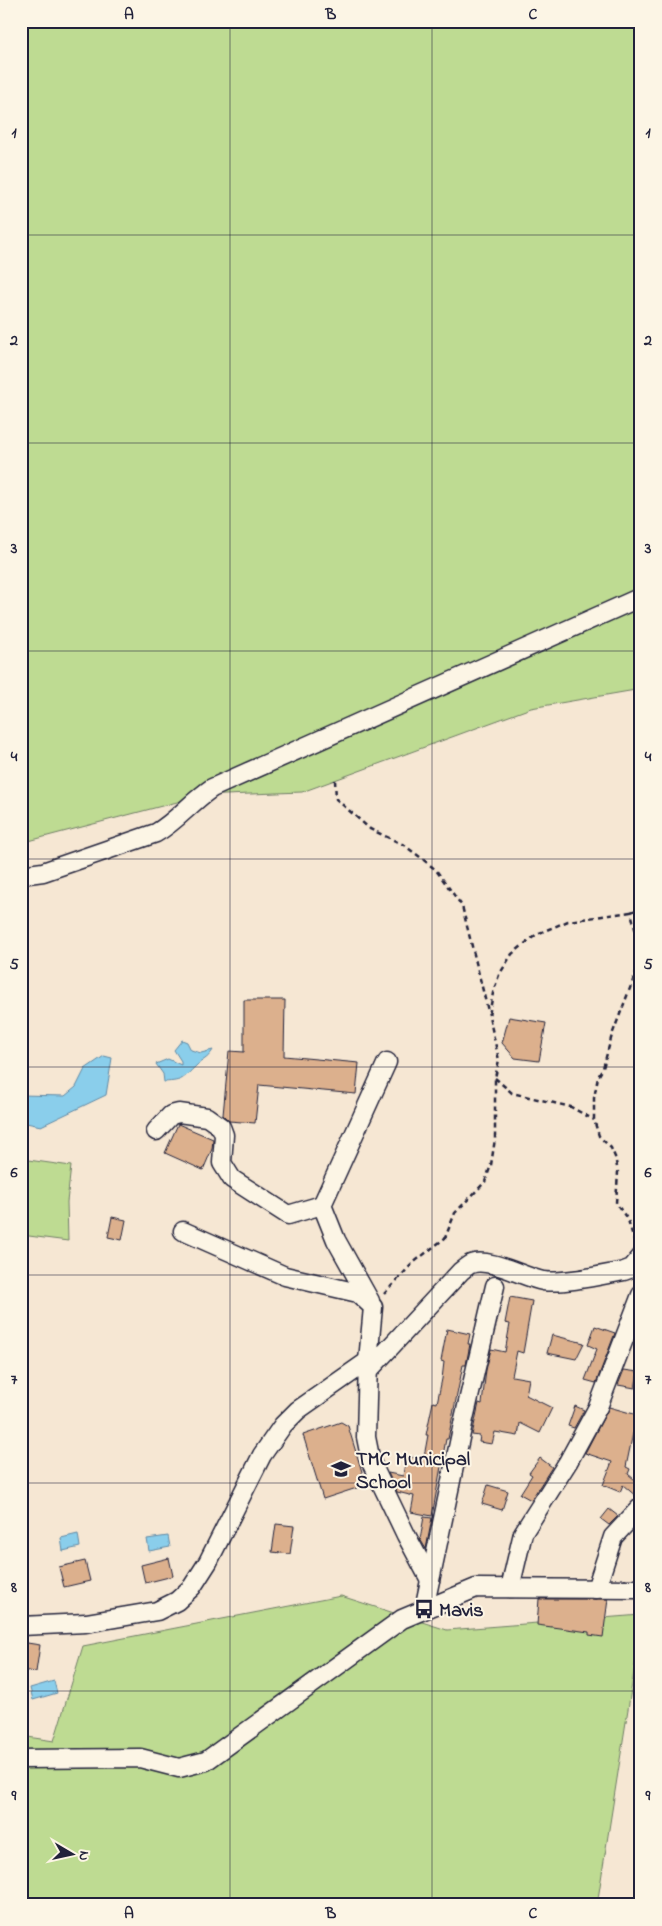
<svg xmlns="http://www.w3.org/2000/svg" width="662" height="1926" font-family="'Indie Flower',sans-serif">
	<rect width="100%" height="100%" fill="#f6e7d3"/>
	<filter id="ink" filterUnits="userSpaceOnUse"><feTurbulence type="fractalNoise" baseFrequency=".02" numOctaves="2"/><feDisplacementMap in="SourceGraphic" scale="10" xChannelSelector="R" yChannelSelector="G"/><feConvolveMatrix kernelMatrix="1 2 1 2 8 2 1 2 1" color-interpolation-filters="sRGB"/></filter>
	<g filter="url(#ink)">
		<!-- green -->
		<g fill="#bedb92" stroke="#707e66">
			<polygon points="21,21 641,21 641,689 531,708 302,792 200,796 21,843"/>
			<polygon points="21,1159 71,1166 67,1202 68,1241 21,1235"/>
			<polygon points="341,1596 447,1630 641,1615 641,1627 597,1905 21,1905 21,1736 54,1741 83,1646"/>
		</g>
		<!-- water -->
		<g fill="#8aceeb" stroke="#6089a5">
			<path d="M182,1040L187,1042L191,1050L201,1053L213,1050C207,1060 203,1059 196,1066C182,1079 184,1081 164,1082L163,1074L156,1064L168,1059L181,1065V1061L174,1050Z"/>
			<polygon points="104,1056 112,1058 106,1095 41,1126 21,1122 21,1095 65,1096 76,1087 85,1069"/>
			<polygon points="78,1534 80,1547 63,1551 61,1538"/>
			<polygon points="168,1536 170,1547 149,1551 147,1539"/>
			<polygon points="54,1681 57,1693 33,1700 30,1688"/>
		</g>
		<!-- building -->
		<g fill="#dcb08d" stroke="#22223b">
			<polygon points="244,1000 285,1000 284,1056 359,1063 356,1094 259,1085 255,1123 229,1121 223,1115 229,1051 244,1052"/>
			<polygon points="509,1017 546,1023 539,1061 515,1058 502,1043"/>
			<polygon points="178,1124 213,1139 212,1149 203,1170 165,1153"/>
			<polygon points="112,1217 126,1220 122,1240 108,1237"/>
			<polygon points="510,1297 532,1301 523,1353 517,1351 512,1376 529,1379 526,1395 552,1408 540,1433 520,1423 518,1436 495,1432 492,1444 479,1442 480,1436 472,1435 479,1403 482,1404 486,1370 491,1349 505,1352 510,1324 505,1323"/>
			<polygon points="595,1326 615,1333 596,1383 585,1380 597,1349 588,1345"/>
			<polygon points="447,1329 470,1334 468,1344 470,1344 466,1365 463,1365 448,1439 446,1439 432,1516 411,1512 414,1496 397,1492 388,1473 403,1476 406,1456 422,1459 424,1457 428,1435 426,1435 433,1402 437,1403 442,1379 444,1362 441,1361"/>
			<polygon points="552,1335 584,1343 576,1359 547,1353"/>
			<polygon points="624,1370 638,1372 635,1388 618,1385"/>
			<polygon points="575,1406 584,1410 574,1428 568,1426"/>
			<polygon points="609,1407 641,1416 641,1435 633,1433 626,1467 630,1469 628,1474 641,1485 641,1497 637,1497 623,1485 620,1492 603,1485 612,1462 585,1453"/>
			<polygon points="341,1422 348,1426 366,1485 323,1499 303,1435"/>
			<polygon points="540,1458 552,1467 531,1500 520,1494 532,1475 529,1473"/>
			<polygon points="488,1485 508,1491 502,1510 482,1504"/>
			<polygon points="609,1509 618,1516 609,1525 601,1519"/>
			<polygon points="424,1517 432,1518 426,1549 420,1539"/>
			<polygon points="276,1524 294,1526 290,1554 272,1552"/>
			<polygon points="169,1558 173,1576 145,1583 141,1565"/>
			<polygon points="85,1561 90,1581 64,1587 59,1567"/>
			<polygon points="539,1599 608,1599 603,1637 589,1635 589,1632 537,1625"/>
			<polygon points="21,1642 40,1645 36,1672 21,1670"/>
		</g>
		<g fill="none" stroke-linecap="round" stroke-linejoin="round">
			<defs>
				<g id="minor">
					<path d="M21,875L43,872L156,833C177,821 191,802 212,788L641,597"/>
					<polyline points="156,1131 171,1115 179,1113 207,1117 221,1127 224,1135 222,1163 232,1179 288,1215 322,1205"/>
					<polyline points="183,1231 285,1276 358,1293 373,1307 368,1361 366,1437 371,1462 406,1535 430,1580"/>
					<polyline points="370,1301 336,1240 322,1205 387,1062"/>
					<path d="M368,1371L461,1271C464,1269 468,1265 471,1264C489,1257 523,1277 543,1281C564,1284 602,1275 624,1271L632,1268L641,1257"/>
					<polyline points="510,1588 523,1533 568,1462 598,1407 641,1295"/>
					<polyline points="596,1589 613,1537 641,1507"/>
					<polyline points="424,1609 464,1419 495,1286"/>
					<polyline points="21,1626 86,1623 157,1611 177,1601 192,1587 208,1562 262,1455 283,1425 298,1410 368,1361"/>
					<polyline points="21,1759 140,1758 179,1768 206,1761 402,1619 476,1588 641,1589"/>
				</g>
			</defs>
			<!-- minor casing -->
			<use href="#minor" stroke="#22223b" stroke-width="21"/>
			<!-- path -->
			<g stroke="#22223b" stroke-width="2.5" stroke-dasharray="5 4" stroke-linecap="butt">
				<polyline points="335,780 336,799 370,829 404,845 420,857 436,870 462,906 489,1015"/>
				<polyline points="495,1078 512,1093 571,1107 594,1120"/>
				<polyline points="635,1243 628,1220 616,1203 618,1172 615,1157 611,1148 599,1136 594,1120 594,1098 598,1077 603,1068 612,1035 637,970 640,949 631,912 641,908"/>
				<polyline points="384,1294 413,1263 445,1238 455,1213 485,1182 491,1165 495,1139 495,1078 499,1060 489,1016 493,993 499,975 512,954 537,934 568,921 631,912"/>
			</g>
			<!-- minor -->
			<use href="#minor" stroke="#fcf5e5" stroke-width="18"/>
		</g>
	</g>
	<!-- grid -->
	<path fill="none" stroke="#22223b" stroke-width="1" stroke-opacity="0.55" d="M230,21V1905M432,21V1905M21,235H641M21,443H641M21,651H641M21,859H641M21,1067H641M21,1275H641M21,1483H641M21,1691H641"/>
	<!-- icons -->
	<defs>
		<symbol id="school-bare" viewBox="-9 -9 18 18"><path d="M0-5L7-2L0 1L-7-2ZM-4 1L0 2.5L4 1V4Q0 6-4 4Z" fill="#22223b" stroke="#fcf5e5" stroke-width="2.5" paint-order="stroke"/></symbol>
		<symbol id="bus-bare" viewBox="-9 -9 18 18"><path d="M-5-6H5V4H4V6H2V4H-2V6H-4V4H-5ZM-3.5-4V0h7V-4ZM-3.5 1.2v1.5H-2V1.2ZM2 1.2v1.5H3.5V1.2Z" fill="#22223b" stroke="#fcf5e5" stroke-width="2.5" paint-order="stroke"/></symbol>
	</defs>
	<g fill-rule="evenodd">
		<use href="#school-bare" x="327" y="1455" width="28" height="28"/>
		<use href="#bus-bare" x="410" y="1595" width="28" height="28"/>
	</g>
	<g text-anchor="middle" stroke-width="4" stroke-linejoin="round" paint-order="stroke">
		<!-- poi labels -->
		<g font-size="20" font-weight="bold" fill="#22223b" stroke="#fcf5e5" text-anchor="start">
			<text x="356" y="1465">TMC Municipal<tspan x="356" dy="23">School</tspan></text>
			<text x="439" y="1616">Mavis</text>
		</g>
	</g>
	<!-- margin -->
	<rect width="662" height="1926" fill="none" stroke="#fcf5e5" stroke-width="55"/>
	<!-- north arrow -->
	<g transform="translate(72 1854) rotate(99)" stroke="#fcf5e5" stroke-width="4" paint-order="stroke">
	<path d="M0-4L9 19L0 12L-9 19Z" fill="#22223b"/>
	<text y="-8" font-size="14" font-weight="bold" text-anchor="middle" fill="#22223b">N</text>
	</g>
	<rect x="28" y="28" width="606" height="1870" fill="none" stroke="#22223b" stroke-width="2"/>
	<g font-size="16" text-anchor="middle" font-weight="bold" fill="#22223b">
		<text x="129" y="19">A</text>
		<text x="331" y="19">B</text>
		<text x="533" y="19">C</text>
		<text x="14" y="137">1</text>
		<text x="648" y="137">1</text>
		<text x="14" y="345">2</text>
		<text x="648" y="345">2</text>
		<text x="14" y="553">3</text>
		<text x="648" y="553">3</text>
		<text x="14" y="761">4</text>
		<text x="648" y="761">4</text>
		<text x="14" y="969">5</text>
		<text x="648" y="969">5</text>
		<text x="14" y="1177">6</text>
		<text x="648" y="1177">6</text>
		<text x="14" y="1384">7</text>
		<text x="648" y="1384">7</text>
		<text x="14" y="1592">8</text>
		<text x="648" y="1592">8</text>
		<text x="14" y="1800">9</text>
		<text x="648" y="1800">9</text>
		<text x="129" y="1918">A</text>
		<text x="331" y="1918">B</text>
		<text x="533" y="1918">C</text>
	</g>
</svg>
